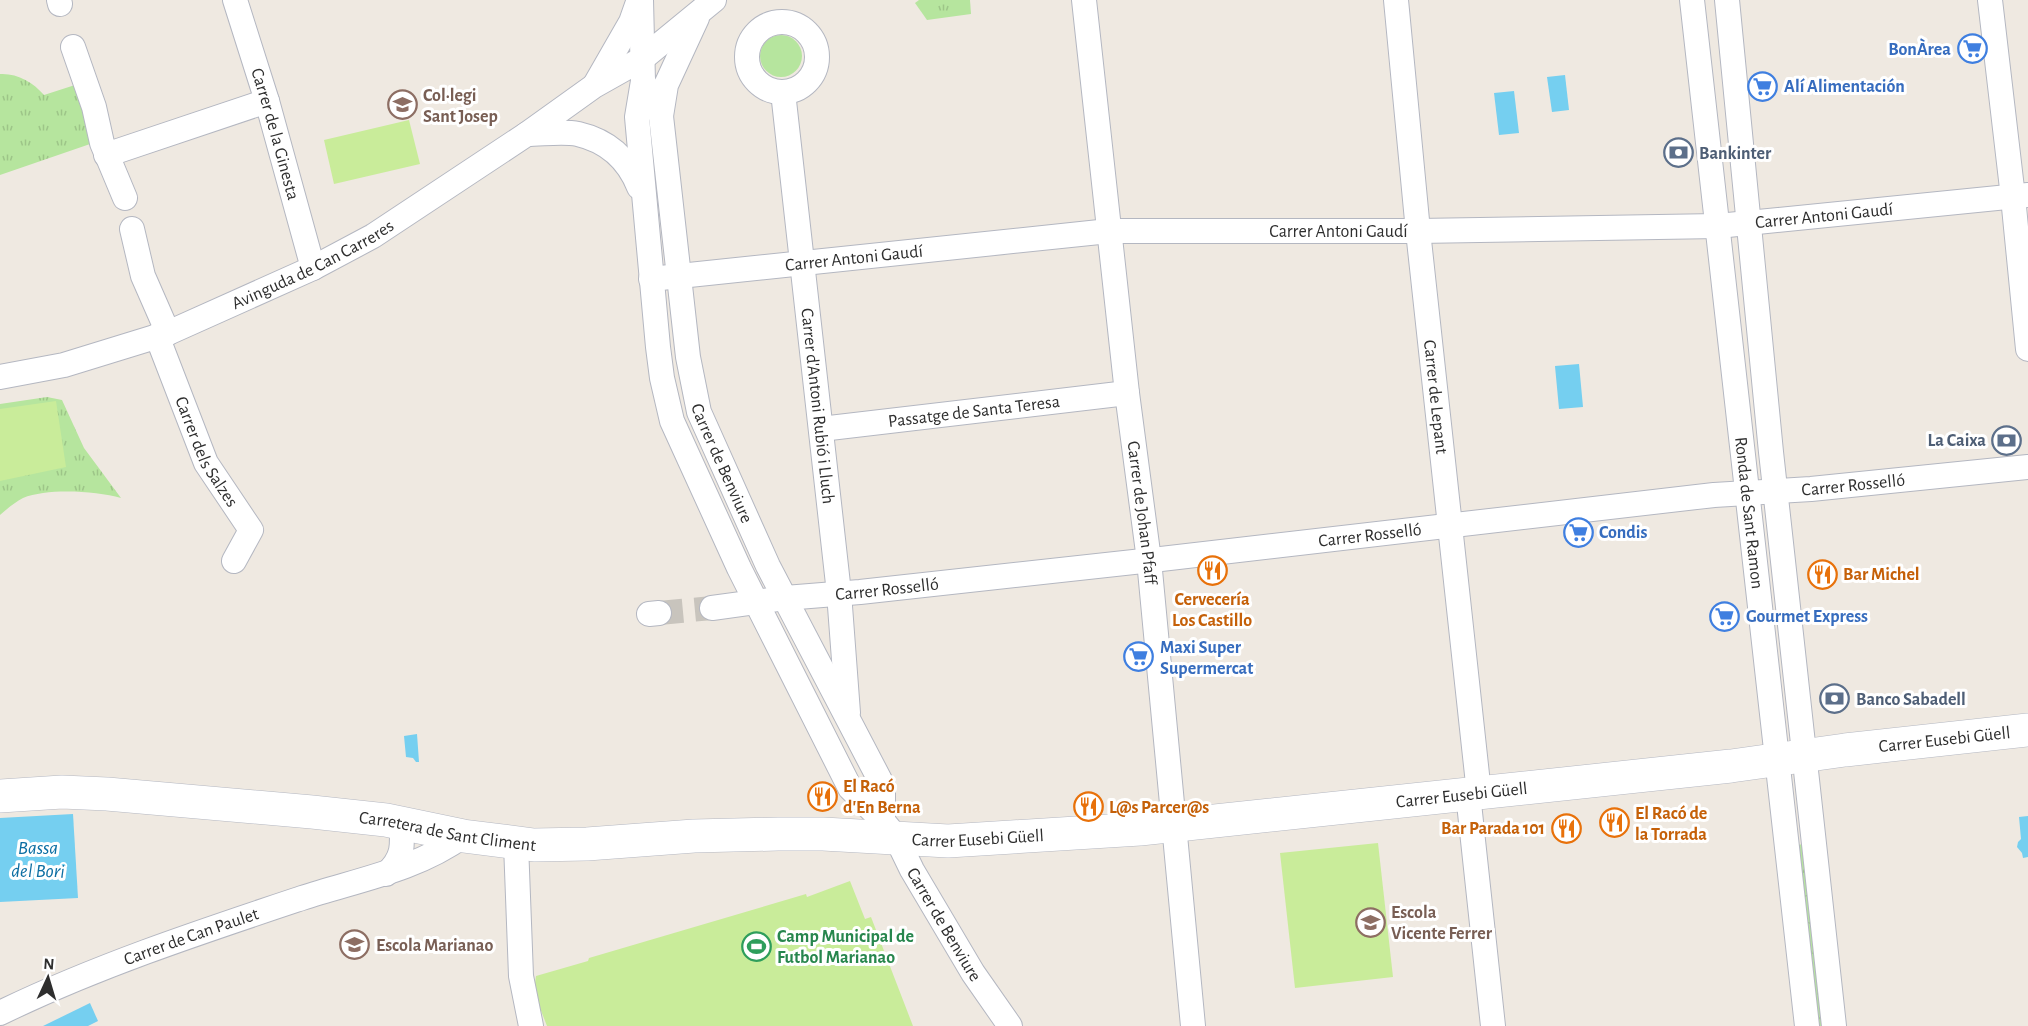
<svg xmlns="http://www.w3.org/2000/svg" width="2028" height="1026" font-family="'Alegreya Sans',sans-serif">
	<defs>
		<pattern id="forest-crowns" width="20" height="18" patternUnits="userSpaceOnUse" patternTransform="scale(1.5)"><rect width="20" height="18" fill="#b6e59e"/><path d="M2 6a3 3 0 1 1 6 0M12 15a3 3 0 1 1 6 0" fill="none" stroke="#9dc588"/></pattern>
		<pattern id="park-tufts" width="24" height="20" patternUnits="userSpaceOnUse" patternTransform="scale(1.5)"><rect width="24" height="20" fill="#b6e59e"/><path d="M3 7l-1-3M5 7V3M7 7l1-3M15 17l-1-3M17 17v-4M19 17l1-3" fill="none" stroke="#9dc588"/></pattern>
	</defs>
	<rect width="100%" height="100%" fill="#efe9e1"/>
	<!-- grass -->
	<circle fill="#b6e59e" cx="781" cy="56" r="21"/>
	<!-- forest -->
	<polygon fill="url(#forest-crowns)" points="1804,844 1825,1026 1819,1026 1797,845"/>
	<!-- park -->
	<g fill="url(#park-tufts)">
		<polygon points="919,0 970,0 971,14 927,20 915,3"/>
		<path d="M0,74C17,73 33,82 44,95L75,85L93,143L0,175Z"/>
		<path d="M47,397L62,400L84,448L121,498C95,491 48,488 23,498C15,502 7,509 0,515V404Z"/>
	</g>
	<!-- pitch -->
	<g fill="#c9ec9a">
		<polygon points="409,120 420,164 334,184 324,140"/>
		<polygon points="56,401 66,467 0,481 0,409"/>
		<polygon points="1378,843 1393,977 1295,988 1280,853"/>
		<polygon points="850,881 865,919 871,917 913,1026 547,1026 531,985 535,983 536,976 588,961 589,958 806,894 807,897"/>
	</g>
	<!-- water -->
	<g fill="#75cff0">
		<polygon points="1565,75 1569,110 1552,112 1547,77"/>
		<polygon points="1514,91 1519,133 1499,135 1494,93"/>
		<polygon points="1579,364 1583,407 1559,409 1555,366"/>
		<polygon points="417,734 419,762 416,762 413,758 406,757 404,736"/>
		<polygon points="73,814 78,898 0,902 0,818"/>
		<polygon points="2028,816 2028,857 2023,858 2022,853 2017,847 2018,842 2021,839 2019,817"/>
		<polygon points="90,1003 98,1021 88,1026 43,1026"/>
	</g>
	<g fill="none" stroke-linecap="round" stroke-linejoin="round">
		<!-- street-tunnel -->
		<polyline stroke="#c8c4bd" stroke-width="24" stroke-dasharray="24 12" stroke-linecap="butt" points="659,613 712,608"/>
		<defs>
			<g id="street">
				<polyline points="59,0 60,4"/>
				<path id="s1" d="M235,0L267,101L313,268"/>
				<path id="s2" d="M641,0L643,81L637,117L658,347L662,378L672,421L739,568L850,788L883,821L896,837L912,870L973,973L1010,1026"/>
				<path id="s3" d="M1084,0L1127,393L1149,560L1193,1026"/>
				<path id="s4" d="M1396,0L1418,231L1479,793"/>
				<path id="s5" d="M1692,0L1807,1026"/>
				<polyline points="1727,0 1771,452 1834,1026"/>
				<polyline points="1990,0 2013,197 2028,349"/>
				<circle cx="782" cy="57" r="35"/>
				<polyline points="73,47 94,107 102,143 125,198"/>
				<path id="s6" d="M643,81L661,116L688,357L699,412L768,566L883,786V821"/>
				<polyline points="596,83 631,22 637,5"/>
				<path id="s7" d="M783,92L839,593L848,713"/>
				<polyline points="661,116 666,85 697,18"/>
				<path d="M527,134C543,134 563,131 578,134C608,141 628,159 639,187"/>
				<polyline points="106,155 267,101"/>
				<polyline points="132,229 143,276 168,333"/>
				<path id="s8" d="M651,279L1109,231H1418L1718,226L2028,195"/>
				<path id="s9" d="M157,336L206,463L251,530L234,561"/>
				<path id="s10" d="M0,377L64,365L168,333L313,268L373,236L527,134L594,86L642,59L714,0"/>
				<path id="s11" d="M821,429L1127,393"/>
				<path id="s12" d="M712,608L785,598L860,592L1161,559L1714,495L1811,489L2028,467"/>
				<polyline points="649,614 659,613"/>
				<polyline points="1468,794 1493,1026"/>
				<polyline points="516,844 521,976 531,1026"/>
				<path d="M386,874C404,858 403,845 401,822"/>
				<path id="s13" d="M0,1013C97,966 200,932 302,898C357,880 416,870 463,836"/>
			</g>
			<g id="secondary">
				<path id="s14" d="M0,796L62,792L107,794L312,812L386,820L463,836L534,845L587,844L694,836L778,834H823L948,841L1140,829L1731,766L1845,750L2028,730"/>
			</g>
		</defs>
		<!-- street casing -->
		<use href="#street" stroke="#b4b7c1" stroke-width="26"/>
		<!-- secondary casing -->
		<use href="#secondary" stroke="#b4b7c1" stroke-width="34"/>
		<!-- street -->
		<use href="#street" stroke="#fff" stroke-width="24"/>
		<!-- secondary -->
		<use href="#secondary" stroke="#fff" stroke-width="33"/>
	</g>
	<!-- icons -->
	<defs>
		<symbol id="supermarket-ring" viewBox="-11 -11 22 22"><circle r="9.5" fill="#fff" stroke="#3f7fe0" stroke-width="1.5"/><path d="M-6-5.5h2.5l.6 2H6L4.5 2H-2.5L-4.4-4H-6ZM-1.5 3.2a1.3 1.3 0 1 0 .1 0ZM3 3.2a1.3 1.3 0 1 0 .1 0Z" fill="#3f7fe0"/></symbol>
		<symbol id="school-ring" viewBox="-11 -11 22 22"><circle r="9.5" fill="#fff" stroke="#8d6e63" stroke-width="1.5"/><path d="M0-5L7-2L0 1L-7-2ZM-4 1L0 2.5L4 1V4Q0 6-4 4Z" fill="#8d6e63"/></symbol>
		<symbol id="bank-ring" viewBox="-11 -11 22 22"><circle r="9.5" fill="#fff" stroke="#5c6f8a" stroke-width="1.5"/><path d="M-6-4H6V4H-6ZM0-2.3a2.3 2.3 0 1 0 0 4.6a2.3 2.3 0 1 0 0-4.6Z" fill="#5c6f8a"/></symbol>
		<symbol id="restaurant-ring" viewBox="-11 -11 22 22"><circle r="9.5" fill="#fff" stroke="#e8710a" stroke-width="1.5"/><path d="M-5-6h1v4h1v-4h1v4h1v-4h1v5L-1.5 .5V6h-2V.5L-5-1ZM5-6V6H3V1.5H1.5Q1.5-4 5-6Z" fill="#e8710a"/></symbol>
		<symbol id="stadium-ring" viewBox="-11 -11 22 22"><circle r="9.5" fill="#fff" stroke="#2e9e5b" stroke-width="1.5"/><path d="M0-5a6.5 5 0 1 0 0 10a6.5 5 0 1 0 0-10ZM-3.5-1.8h7v3.6h-7Z" fill="#2e9e5b"/></symbol>
	</defs>
	<g fill-rule="evenodd">
		<use href="#supermarket-ring" x="1956" y="32" width="33" height="33"/>
		<use href="#supermarket-ring" x="1746" y="70" width="33" height="33"/>
		<use href="#school-ring" x="386" y="88" width="33" height="33"/>
		<use href="#bank-ring" x="1662" y="136" width="33" height="33"/>
		<use href="#bank-ring" x="1990" y="424" width="33" height="33"/>
		<use href="#supermarket-ring" x="1562" y="516" width="33" height="33"/>
		<use href="#restaurant-ring" x="1196" y="554" width="33" height="33"/>
		<use href="#restaurant-ring" x="1806" y="558" width="33" height="33"/>
		<use href="#supermarket-ring" x="1708" y="600" width="33" height="33"/>
		<use href="#supermarket-ring" x="1122" y="640" width="33" height="33"/>
		<use href="#bank-ring" x="1818" y="682" width="33" height="33"/>
		<use href="#restaurant-ring" x="806" y="780" width="33" height="33"/>
		<use href="#restaurant-ring" x="1072" y="790" width="33" height="33"/>
		<use href="#restaurant-ring" x="1598" y="806" width="33" height="33"/>
		<use href="#restaurant-ring" x="1550" y="812" width="33" height="33"/>
		<use href="#school-ring" x="1354" y="906" width="33" height="33"/>
		<use href="#school-ring" x="338" y="928" width="33" height="33"/>
		<use href="#stadium-ring" x="740" y="930" width="33" height="33"/>
	</g>
	<g text-anchor="middle" stroke-width="6" stroke-linejoin="round" paint-order="stroke">
		<!-- shop labels -->
		<g font-size="18" font-weight="bold" fill="#366cbe" stroke="#fff" text-anchor="start">
			<text x="1951" y="55" text-anchor="end">BonÀrea</text>
			<text x="1784" y="92">Alí Alimentación</text>
			<text x="1599" y="538">Condis</text>
			<text x="1746" y="622">Gourmet Express</text>
			<text x="1160" y="653">Maxi Super<tspan x="1160" dy="21">Supermercat</tspan></text>
		</g>
		<!-- education labels -->
		<g font-size="18" font-weight="bold" fill="#785e54" stroke="#fff" text-anchor="start">
			<text x="423" y="101">Col·legi<tspan x="423" dy="21">Sant Josep</tspan></text>
			<text x="1391" y="918">Escola<tspan x="1391" dy="21">Vicente Ferrer</tspan></text>
			<text x="376" y="951">Escola Marianao</text>
		</g>
		<!-- street labels -->
		<g font-size="18" fill="#2e2e2e" stroke="#fff">
			<text dy="6" stroke="none"><textPath href="#s1" startOffset="140">Carrer de la Ginesta</textPath></text>
			<text dy="6" stroke="none"><textPath href="#s8" startOffset="1176">Carrer Antoni Gaudí</textPath></text>
			<text dy="6" stroke="none"><textPath href="#s8" startOffset="690">Carrer Antoni Gaudí</textPath></text>
			<text dy="6" stroke="none"><textPath href="#s8" startOffset="204">Carrer Antoni Gaudí</textPath></text>
			<text dy="6" stroke="none"><textPath href="#s10" startOffset="334">Avinguda de Can Carreres</textPath></text>
			<text dy="6" stroke="none"><textPath href="#s4" startOffset="399">Carrer de Lepant</textPath></text>
			<text dy="6" stroke="none"><textPath href="#s7" startOffset="316">Carrer d'Antoni Rubió i Lluch</textPath></text>
			<text dy="6" stroke="none"><textPath href="#s11" startOffset="154">Passatge de Santa Teresa</textPath></text>
			<text dy="6" stroke="none"><textPath href="#s9" startOffset="126">Carrer dels Salzes</textPath></text>
			<text dy="6" stroke="none"><textPath href="#s6" startOffset="394">Carrer de Benviure</textPath></text>
			<text dy="6" stroke="none"><textPath href="#s12" startOffset="1148">Carrer Rosselló</textPath></text>
			<text dy="6" stroke="none"><textPath href="#s3" startOffset="516">Carrer de Johan Pfaff</textPath></text>
			<text dy="6" stroke="none"><textPath href="#s5" startOffset="516">Ronda de Sant Ramon</textPath></text>
			<text dy="6" stroke="none"><textPath href="#s12" startOffset="662">Carrer Rosselló</textPath></text>
			<text dy="6" stroke="none"><textPath href="#s12" startOffset="176">Carrer Rosselló</textPath></text>
			<text dy="6" stroke="none"><textPath href="#s14" startOffset="1954">Carrer Eusebi Güell</textPath></text>
			<text dy="6" stroke="none"><textPath href="#s14" startOffset="1468">Carrer Eusebi Güell</textPath></text>
			<text dy="6" stroke="none"><textPath href="#s14" startOffset="450">Carretera de Sant Climent</textPath></text>
			<text dy="6" stroke="none"><textPath href="#s14" startOffset="982">Carrer Eusebi Güell</textPath></text>
			<text dy="6" stroke="none"><textPath href="#s2" startOffset="999">Carrer de Benviure</textPath></text>
			<text dy="6" stroke="none"><textPath href="#s13" startOffset="206">Carrer de Can Paulet</textPath></text>
		</g>
		<!-- service labels -->
		<g font-size="18" font-weight="bold" fill="#4e5e75" stroke="#fff" text-anchor="start">
			<text x="1699" y="159">Bankinter</text>
			<text x="1986" y="446" text-anchor="end">La Caixa</text>
			<text x="1856" y="705">Banco Sabadell</text>
		</g>
		<!-- food labels -->
		<g font-size="18" font-weight="bold" fill="#c56008" stroke="#fff" text-anchor="start">
			<text x="1843" y="580">Bar Michel</text>
			<text x="1212" y="605" text-anchor="middle">Cervecería<tspan x="1212" dy="21">Los Castillo</tspan></text>
			<text x="843" y="792">El Racó<tspan x="843" dy="21">d'En Berna</tspan></text>
			<text x="1109" y="813">L@s Parcer@s</text>
			<text x="1635" y="819">El Racó de<tspan x="1635" dy="21">la Torrada</tspan></text>
			<text x="1545" y="834" text-anchor="end">Bar Parada 101</text>
		</g>
		<!-- leisure labels -->
		<g font-size="18" font-weight="bold" fill="#27864d" stroke="#fff" text-anchor="start">
			<text x="777" y="942">Camp Municipal de<tspan x="777" dy="21">Futbol Marianao</tspan></text>
		</g>
		<!-- water labels -->
		<g font-size="20" font-style="italic" fill="#0d6fa3" stroke="#fff">
			<text x="38" y="854">Bassa<tspan x="38" dy="23">del Bori</tspan></text>
		</g>
	</g>
	<!-- north arrow -->
	<g transform="translate(48 978) rotate(4)" stroke="#ffffff" stroke-width="4.5" paint-order="stroke">
	<path d="M0-4.5L10 22L0 15L-10 22Z" fill="#2e2e2e"/>
	<text y="-9" font-size="16" font-weight="bold" text-anchor="middle" fill="#2e2e2e">N</text>
	</g>
</svg>
